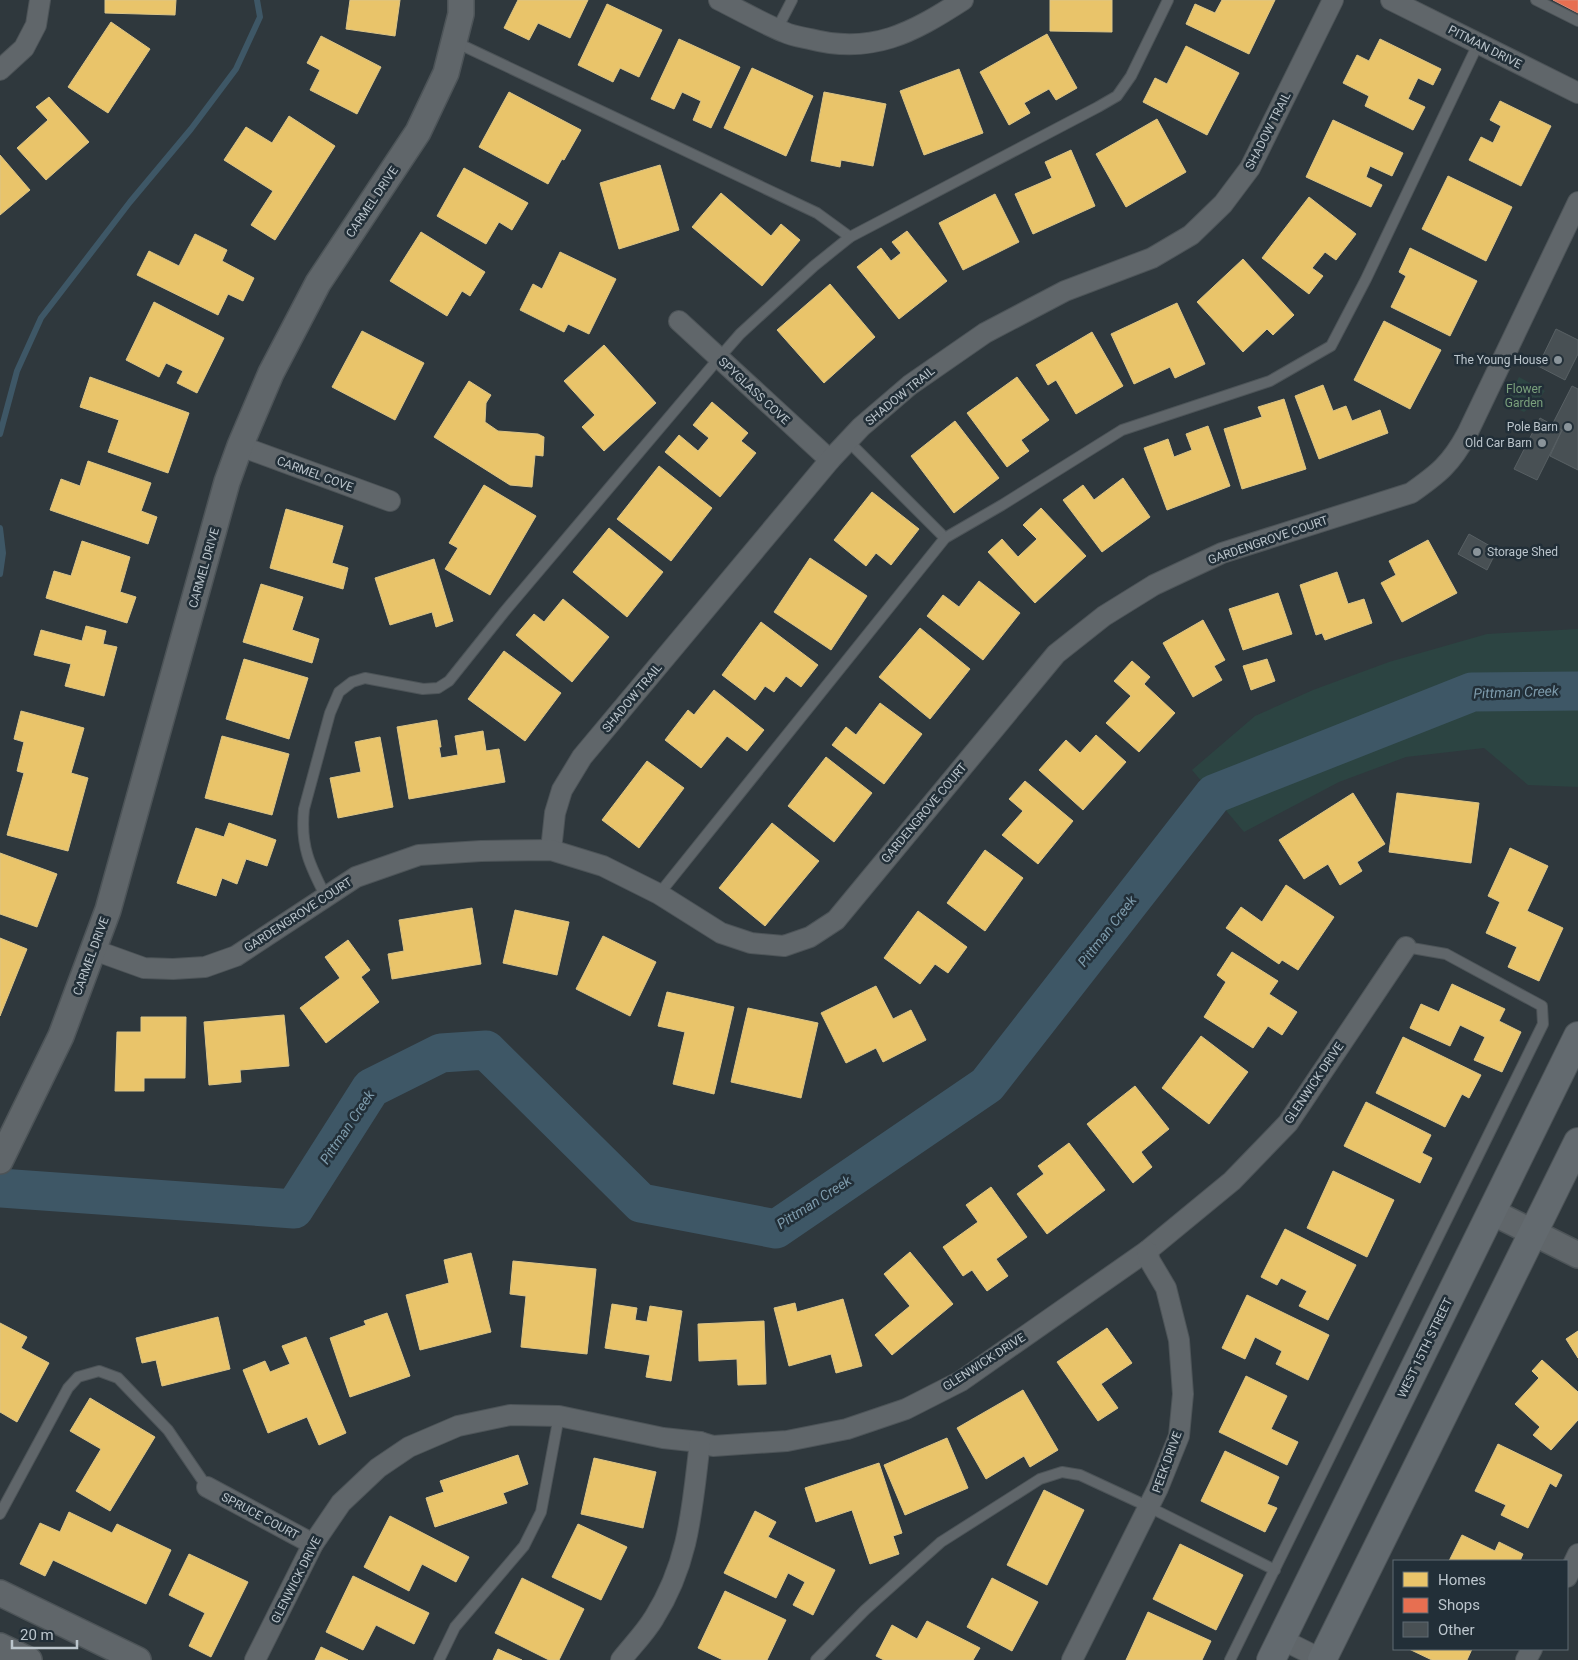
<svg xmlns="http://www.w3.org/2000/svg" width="1578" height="1660" font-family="Roboto,sans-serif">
	<rect width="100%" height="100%" fill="#2f383d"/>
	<!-- green -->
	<g fill="#2c4442">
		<polygon points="1519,377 1545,391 1535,404 1524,412 1506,403"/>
		<polygon points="1578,629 1578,787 1528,785 1484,748 1406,757 1339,782 1244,832 1192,770 1255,716 1313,690 1389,662 1487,634"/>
	</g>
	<!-- homes -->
	<g fill="#e9c46a" stroke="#dbc487">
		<polygon points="105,0 176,0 175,15 105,13"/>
		<polygon points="350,0 400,0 395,36 346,29"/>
		<polygon points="518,0 588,0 570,38 538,23 529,40 504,28"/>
		<polygon points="1050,0 1112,0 1112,32 1050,31"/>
		<polygon points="1222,0 1275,0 1249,54 1186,24 1195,4 1215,13"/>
		<polygon points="607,4 662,30 639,77 620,68 613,82 578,65"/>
		<polygon points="111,22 150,49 108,113 68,87"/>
		<polygon points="1047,34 1077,88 1056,100 1049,89 1024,103 1030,113 1009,125 980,72"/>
		<polygon points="321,36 381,67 357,114 310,90 320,70 307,63"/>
		<polygon points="679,39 740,67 711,128 693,120 701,101 682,92 674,109 651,99"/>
		<polygon points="1380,39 1441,69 1433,85 1418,78 1408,99 1425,107 1413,130 1365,106 1369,96 1343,83 1357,55 1369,61"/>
		<polygon points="1186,46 1239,73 1207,135 1143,102 1155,78 1167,84"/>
		<polygon points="752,68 813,96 786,156 724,128"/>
		<polygon points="959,69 983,133 924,155 900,91"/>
		<polygon points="509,92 581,130 564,160 562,159 548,184 479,147"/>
		<polygon points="824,92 886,104 873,166 841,160 840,167 811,161"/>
		<polygon points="49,97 89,142 46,180 17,148 48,120 36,107"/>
		<polygon points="1500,101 1551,126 1521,186 1469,160 1481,137 1493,143 1501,126 1490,120"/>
		<polygon points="289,116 335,146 275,240 251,225 273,191 224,160 246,127 272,143"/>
		<polygon points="1157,119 1186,172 1126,207 1096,154"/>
		<polygon points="1333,120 1403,153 1392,176 1370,166 1366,177 1382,185 1371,207 1306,177"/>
		<polygon points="1071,150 1095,206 1033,234 1015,194 1052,178 1045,162"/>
		<polygon points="0,155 30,190 0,215"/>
		<polygon points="660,165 679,230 619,249 600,183"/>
		<polygon points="464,168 528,203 512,230 499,222 486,244 437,216"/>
		<polygon points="1448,176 1512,207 1486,261 1422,229"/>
		<polygon points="721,193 771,236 781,224 800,240 762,286 692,227"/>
		<polygon points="995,194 1019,242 963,270 939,223"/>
		<polygon points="1309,197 1356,234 1336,260 1325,252 1312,268 1323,276 1309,294 1262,258"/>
		<polygon points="907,231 947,281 899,319 857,267 881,248 891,261 901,253 892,242"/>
		<polygon points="421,232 485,272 470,296 462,291 447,316 390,281"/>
		<polygon points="195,234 227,250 222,261 254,278 243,301 228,294 218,315 137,275 149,251 179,266"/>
		<polygon points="1410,248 1477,281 1450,336 1391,307 1406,276 1399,272"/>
		<polygon points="560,252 616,279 589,334 568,324 564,332 520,310 533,284 542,289"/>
		<polygon points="1243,259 1294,315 1273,335 1267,329 1243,352 1197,302"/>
		<polygon points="830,284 875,337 824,383 777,330"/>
		<polygon points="154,302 224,338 197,393 177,383 183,371 166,363 159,377 126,360"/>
		<polygon points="1177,303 1205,364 1175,378 1170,367 1134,384 1111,334"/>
		<polygon points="1384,321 1441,350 1410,409 1354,380"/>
		<polygon points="362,331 424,363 395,420 332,387"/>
		<polygon points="1092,332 1123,386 1076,414 1056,380 1048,385 1036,365"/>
		<polygon points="604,345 656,403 604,451 582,427 595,415 564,381"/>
		<polygon points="90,377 189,413 168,473 108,452 119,420 80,407"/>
		<polygon points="1017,377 1049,420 1021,440 1029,451 1007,467 967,413"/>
		<polygon points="469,381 491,395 486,403 485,422 498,431 538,434 544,437 543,456 535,455 532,487 510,485 434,437"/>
		<polygon points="1323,385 1333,411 1346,406 1352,421 1380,410 1388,433 1319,459 1295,396"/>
		<polygon points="1284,399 1306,469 1242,489 1224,429 1262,417 1258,407"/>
		<polygon points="712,402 748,433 741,441 756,453 720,497 665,452 679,435 698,451 709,438 693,425"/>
		<polygon points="955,421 999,478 954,513 911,456"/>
		<polygon points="1208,426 1230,486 1167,510 1144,448 1168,439 1174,457 1192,450 1186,434"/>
		<polygon points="88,461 151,483 141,511 157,517 148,544 50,510 61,479 80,486"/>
		<polygon points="659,466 712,508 671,561 617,519"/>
		<polygon points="1123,478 1150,517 1102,552 1063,500 1083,485 1094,500"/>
		<polygon points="484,485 536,516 490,595 445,569 458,548 449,543"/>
		<polygon points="872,492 919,529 891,565 876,553 866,566 834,540"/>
		<polygon points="1041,508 1086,556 1035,603 988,552 1002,539 1018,557 1037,539 1023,525"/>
		<polygon points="286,509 343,526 332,563 348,568 343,589 270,568"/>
		<polygon points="609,528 663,572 627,617 573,572"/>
		<polygon points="1428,540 1457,593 1402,622 1381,583 1396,575 1389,561"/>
		<polygon points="82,541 130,557 120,592 136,597 127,623 46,598 54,571 71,576"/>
		<polygon points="810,558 867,596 831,650 774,612"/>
		<polygon points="434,559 453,621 436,627 432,612 390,625 375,578"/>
		<polygon points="1337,572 1348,604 1364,599 1372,623 1325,640 1322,633 1316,635 1300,585"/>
		<polygon points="979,581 1020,613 983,660 927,616 943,595 959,607"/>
		<polygon points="261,584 303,597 292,630 319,639 312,663 243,642"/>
		<polygon points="1278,593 1292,634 1243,650 1229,609"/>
		<polygon points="563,599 609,637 572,682 516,635 534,614 544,622"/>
		<polygon points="1203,620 1225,660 1214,666 1222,680 1193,697 1163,643"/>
		<polygon points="761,622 818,665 801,687 786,676 774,692 765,686 755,700 722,675"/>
		<polygon points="86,626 106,631 103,644 117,647 104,696 65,686 71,664 34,655 41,630 82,641"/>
		<polygon points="920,628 970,669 930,719 879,677"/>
		<polygon points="504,651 561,693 525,741 468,699"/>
		<polygon points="244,659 308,678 289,739 226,719"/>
		<polygon points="1267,659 1275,681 1251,690 1243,666"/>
		<polygon points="1132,661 1150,677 1144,684 1175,713 1139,752 1106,723 1131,696 1114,681"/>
		<polygon points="714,690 764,730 747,751 727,736 701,768 665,740 688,710 694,715"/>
		<polygon points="880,703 922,734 884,784 832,745 846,727 856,735"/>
		<polygon points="21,711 84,728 71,773 88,778 68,851 7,835 24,773 17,771 24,742 14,739"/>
		<polygon points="437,720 441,747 439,747 441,758 458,755 455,736 483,731 486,751 499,749 505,782 409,799 397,727"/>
		<polygon points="1096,735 1126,762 1083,810 1039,770 1066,740 1080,753"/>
		<polygon points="222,736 289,754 272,815 205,798"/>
		<polygon points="380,737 393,807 338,818 330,778 361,772 355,742"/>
		<polygon points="826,757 872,793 834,842 788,806"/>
		<polygon points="647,761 684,788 639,848 602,820"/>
		<polygon points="1025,781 1073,821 1038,864 1002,835 1023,811 1009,799"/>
		<polygon points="1353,793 1385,844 1357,862 1362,871 1340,885 1328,864 1304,879 1279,840"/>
		<polygon points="1397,793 1479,803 1471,863 1389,852"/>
		<polygon points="229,823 276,840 267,866 246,859 237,884 222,878 216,896 177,883 196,828 224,837"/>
		<polygon points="772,823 819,861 765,926 719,888"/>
		<polygon points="1510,848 1548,866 1527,911 1563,928 1539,981 1508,967 1517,947 1486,933 1500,902 1488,896"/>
		<polygon points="985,850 1023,878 985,931 947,903"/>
		<polygon points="0,853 57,874 37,927 0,914"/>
		<polygon points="1286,885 1334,917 1298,970 1282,960 1279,964 1226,928 1241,907 1262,922"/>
		<polygon points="472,908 481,964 392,979 388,954 404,951 399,920"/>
		<polygon points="515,910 569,922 557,975 503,963"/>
		<polygon points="918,911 967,947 948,973 935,964 920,984 884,958"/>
		<polygon points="603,936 656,962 630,1016 576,989"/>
		<polygon points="0,938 27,949 0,1016"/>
		<polygon points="348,940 370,970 361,977 379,1002 326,1043 300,1008 340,978 325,957"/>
		<polygon points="1232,952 1278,981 1269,994 1297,1012 1282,1035 1268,1026 1253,1048 1204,1017 1226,982 1217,975"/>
		<polygon points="1452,984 1505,1009 1499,1021 1521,1032 1502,1072 1474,1060 1485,1037 1460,1025 1450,1046 1410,1028 1421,1004 1439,1012"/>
		<polygon points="876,986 893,1019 911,1010 926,1040 883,1062 876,1048 846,1063 821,1013"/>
		<polygon points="667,992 734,1007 714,1094 673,1084 685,1032 658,1026"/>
		<polygon points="748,1008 818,1023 801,1098 731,1082"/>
		<polygon points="284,1015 289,1066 240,1070 241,1082 209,1085 204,1022"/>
		<polygon points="141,1017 186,1017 185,1078 144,1078 144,1091 115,1091 117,1032 141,1032"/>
		<polygon points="1201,1036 1248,1072 1209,1124 1162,1088"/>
		<polygon points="1403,1037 1481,1075 1469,1098 1462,1094 1445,1127 1376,1093"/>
		<polygon points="1135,1086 1169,1129 1141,1152 1152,1167 1133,1183 1087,1124"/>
		<polygon points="1366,1102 1431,1135 1422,1153 1432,1158 1420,1183 1344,1146"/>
		<polygon points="1069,1143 1105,1190 1047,1234 1017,1194 1044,1174 1038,1166"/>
		<polygon points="1333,1171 1394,1200 1367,1257 1307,1228"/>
		<polygon points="991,1187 1027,1237 996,1259 1008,1276 987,1291 972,1270 963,1276 943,1247 978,1222 966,1205"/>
		<polygon points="1285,1229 1356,1265 1328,1320 1299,1306 1307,1291 1281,1278 1277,1285 1261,1277"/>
		<polygon points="910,1252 953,1304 892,1355 875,1335 910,1306 884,1274"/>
		<polygon points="471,1253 491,1332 420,1350 406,1295 449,1283 444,1260"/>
		<polygon points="513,1261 596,1269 587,1354 521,1347 526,1296 510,1294"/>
		<polygon points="1247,1295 1329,1335 1308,1380 1276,1364 1282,1351 1255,1337 1245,1359 1222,1348"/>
		<polygon points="843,1299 862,1366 836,1373 831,1354 789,1366 774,1308 795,1303 797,1312"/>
		<polygon points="612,1304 637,1308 635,1320 647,1322 650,1306 682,1311 671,1381 646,1377 650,1355 605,1348"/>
		<polygon points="387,1313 410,1376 350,1397 330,1338 366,1325 364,1321"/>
		<polygon points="218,1317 230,1369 162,1386 156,1360 142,1363 136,1338"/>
		<polygon points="764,1321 766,1384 738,1385 737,1359 699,1361 698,1324"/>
		<polygon points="0,1323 27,1337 21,1348 49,1363 17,1422 0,1412"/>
		<polygon points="1107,1328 1132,1363 1101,1384 1118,1408 1098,1421 1057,1362"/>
		<polygon points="1578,1331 1578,1358 1566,1339"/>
		<polygon points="306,1337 346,1433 319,1445 307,1417 268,1433 243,1370 265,1361 270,1372 290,1364 282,1346"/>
		<polygon points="1542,1360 1578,1392 1578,1420 1551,1450 1533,1435 1540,1427 1515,1404 1539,1378 1532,1371"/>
		<polygon points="1246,1376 1287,1396 1271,1429 1298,1442 1287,1465 1219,1432"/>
		<polygon points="1023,1390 1058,1450 1030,1467 1024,1456 986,1479 957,1428"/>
		<polygon points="90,1398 155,1437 110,1511 76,1491 101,1449 70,1431"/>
		<polygon points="947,1438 968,1488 905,1515 884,1465"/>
		<polygon points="1498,1444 1562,1475 1556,1487 1550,1483 1528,1528 1501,1515 1506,1505 1475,1491"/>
		<polygon points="1225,1451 1279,1477 1267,1504 1277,1508 1265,1532 1201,1501"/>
		<polygon points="518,1455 528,1484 503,1493 507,1503 435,1527 426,1498 444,1492 440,1481"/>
		<polygon points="594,1458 656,1472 643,1528 581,1514"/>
		<polygon points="879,1463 902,1533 893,1536 899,1554 870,1564 852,1510 816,1522 805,1488"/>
		<polygon points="1044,1490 1084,1510 1047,1585 1007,1565"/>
		<polygon points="755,1511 776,1522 768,1537 835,1570 813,1615 793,1605 805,1582 788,1573 776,1598 724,1573"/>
		<polygon points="69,1512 112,1533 117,1524 171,1550 146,1604 53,1560 45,1576 20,1564 40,1523 60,1532"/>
		<polygon points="390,1516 469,1557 456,1582 422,1564 409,1591 364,1567"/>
		<polygon points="578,1524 627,1547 601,1600 552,1577"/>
		<polygon points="1462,1535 1495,1551 1499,1542 1523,1554 1520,1561 1449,1561"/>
		<polygon points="1180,1544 1243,1575 1216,1630 1153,1599"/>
		<polygon points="189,1554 248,1582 211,1657 189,1646 205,1613 169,1595"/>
		<polygon points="353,1576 429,1613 414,1644 376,1625 363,1650 326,1632"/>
		<polygon points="522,1578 584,1609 559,1660 549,1660 495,1633"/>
		<polygon points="992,1578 1038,1602 1012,1651 967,1627"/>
		<polygon points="725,1591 786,1620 767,1660 723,1660 698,1648"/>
		<polygon points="1148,1612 1211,1641 1202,1660 1126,1660"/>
		<polygon points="927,1621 980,1648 973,1660 884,1660 876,1656 892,1625 917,1639"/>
		<polygon points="321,1647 348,1660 315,1660"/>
		<polygon points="498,1649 522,1660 493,1660"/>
		<polygon points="1409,1649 1472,1649 1467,1660 1432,1660"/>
	</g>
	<!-- shops -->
	<polygon fill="#e76f51" stroke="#da8976" points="1553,0 1578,0 1578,13"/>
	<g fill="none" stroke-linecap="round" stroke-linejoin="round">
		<!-- stream -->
		<g stroke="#3e5766" stroke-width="6">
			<polyline points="0,434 17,371 41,318 130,202 191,129 236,69 260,17 257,0"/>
			<polyline points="0,528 3,553 0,574"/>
		</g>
		<!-- river -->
		<polyline stroke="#3e5766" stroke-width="39" points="0,1188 294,1209 371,1088 441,1053 486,1050 641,1203 776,1229 987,1085 1214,794 1472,692 1578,691"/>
	</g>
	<!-- building -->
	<g fill="#485054" stroke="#586064">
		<polygon points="1556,329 1578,340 1578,354 1565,380 1538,366"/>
		<polygon points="1572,386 1578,389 1578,470 1550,456 1562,430 1552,425"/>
		<polygon points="1540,418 1562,430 1537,480 1514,469"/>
		<polygon points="1469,534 1497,550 1487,570 1458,554"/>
	</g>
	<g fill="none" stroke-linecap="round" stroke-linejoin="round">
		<defs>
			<g id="service">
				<polyline points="1536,0 1578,21"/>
				<polyline points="777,29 792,0"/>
				<polyline points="455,42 817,213 850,237"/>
				<polyline points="848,441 945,538"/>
				<polyline points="659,894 945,538 1002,505 1122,430 1270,381 1331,346 1366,279 1478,44"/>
				<path d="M326,897C310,866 300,846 304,809L330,713L339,692L352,682L365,678L423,689L438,688L449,681L505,611L719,358L740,334L814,266L850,237L1098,107L1117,96L1131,76L1168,0"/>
				<polyline points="0,1514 68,1388 78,1377 99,1371 118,1378 168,1430 207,1487"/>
				<polyline points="439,1660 455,1627 524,1546 541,1512 559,1416"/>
				<polyline points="816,1660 865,1610 941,1542 1040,1479 1062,1472 1080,1475 1149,1507 1275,1570"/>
				<polyline points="1230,1660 1543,1024 1542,1006 1446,954 1406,947"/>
			</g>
			<g id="minor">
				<path d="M719,0C741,11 762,23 784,32C792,36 801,37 810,39C872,55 912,33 963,0"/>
				<polyline points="1391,0 1578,93"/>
				<polyline points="0,70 24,48 36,25 40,0"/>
				<polyline points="679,321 830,460"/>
				<polyline points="240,446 390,501"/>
				<polyline points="551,850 555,813 562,790 582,757 830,460 861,427 910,385 985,333 1065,291 1152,258 1191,235 1223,204 1250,168 1333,0"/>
				<path d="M94,950L144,968L173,969L205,967L236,956L356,877L419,855L481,851L551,850L603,866L659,894L721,933L751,943L784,946L810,937L836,920L1056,654L1104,616L1154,585L1222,553L1411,493C1438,474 1451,464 1467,434L1578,202"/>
				<polyline points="207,1487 313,1544"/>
				<polyline points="1567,1577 1578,1554"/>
				<polyline points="1281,1639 1323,1660"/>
				<polyline points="255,1660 313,1544 341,1503 378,1468 409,1447 458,1426 510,1415 559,1416 663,1438 700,1442 713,1446 787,1441 847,1429 906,1409 961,1381 1147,1251 1232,1181 1288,1123 1406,947"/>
				<path d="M621,1660C632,1646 645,1633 654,1618C690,1561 692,1507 700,1442"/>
				<polyline points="1072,1660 1158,1488 1179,1436 1183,1394 1179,1340 1166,1288 1150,1261 1147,1251"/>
				<polyline points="1526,1660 1532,1649"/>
			</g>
			<g id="tertiary">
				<polyline points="0,1161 61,1036 108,910 227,482 240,446 271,373 318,283 418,132 446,73 461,14 461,0"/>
				<polyline points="1492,1212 1578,1255"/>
				<polyline points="0,1593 138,1660"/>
				<polyline points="0,1646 29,1660"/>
			</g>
			<g id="secondary">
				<polyline points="1271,1660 1578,1036"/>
				<polyline points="1322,1660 1578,1142"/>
			</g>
		</defs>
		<!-- service casing -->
		<use href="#service" stroke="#4d5458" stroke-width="12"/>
		<!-- minor casing -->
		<use href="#minor" stroke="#4d5458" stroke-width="22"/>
		<!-- tertiary casing -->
		<use href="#tertiary" stroke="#4d5458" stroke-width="28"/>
		<!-- secondary casing -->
		<use href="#secondary" stroke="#4d5458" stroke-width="30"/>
		<!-- service -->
		<use href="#service" stroke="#60666a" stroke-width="10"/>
		<!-- minor -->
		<use href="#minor" stroke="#60666a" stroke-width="20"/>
		<!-- tertiary -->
		<use href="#tertiary" stroke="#60666a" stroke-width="25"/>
		<!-- secondary -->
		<use href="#secondary" stroke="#636a6f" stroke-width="28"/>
	</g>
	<!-- markers -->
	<g fill="#8a949a" stroke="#222f38" stroke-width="2">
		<circle cx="1558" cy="360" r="5"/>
		<circle cx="1568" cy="427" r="5"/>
		<circle cx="1542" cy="443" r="5"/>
		<circle cx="1477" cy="552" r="5"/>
	</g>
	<g text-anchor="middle" stroke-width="5" stroke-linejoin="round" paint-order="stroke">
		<!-- street labels -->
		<g font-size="12" fill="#bbc5cc" stroke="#222f38">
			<text transform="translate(1485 47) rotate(27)" y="4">PITMAN DRIVE</text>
			<text transform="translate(1268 131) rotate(-63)" y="4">SHADOW TRAIL</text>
			<text transform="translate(372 202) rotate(-56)" y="4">CARMEL DRIVE</text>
			<text transform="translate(754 391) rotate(43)" y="4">SPYGLASS COVE</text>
			<text transform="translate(900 396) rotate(-39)" y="4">SHADOW TRAIL</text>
			<text transform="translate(315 474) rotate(20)" y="4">CARMEL COVE</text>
			<text transform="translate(1268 540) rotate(-19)" y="4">GARDENGROVE COURT</text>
			<text transform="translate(204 568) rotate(-74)" y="4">CARMEL DRIVE</text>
			<text transform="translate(632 698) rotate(-50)" y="4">SHADOW TRAIL</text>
			<text transform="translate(924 813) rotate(-50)" y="4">GARDENGROVE COURT</text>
			<text transform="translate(298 915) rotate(-33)" y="4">GARDENGROVE COURT</text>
			<text transform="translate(91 956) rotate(-70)" y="4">CARMEL DRIVE</text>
			<text transform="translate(1314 1083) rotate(-56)" y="4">GLENWICK DRIVE</text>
			<text transform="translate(1425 1348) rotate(-64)" y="4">WEST 15TH STREET</text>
			<text transform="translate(984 1362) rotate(-33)" y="4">GLENWICK DRIVE</text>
			<text transform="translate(1167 1462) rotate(-70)" y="4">PEEK DRIVE</text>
			<text transform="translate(260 1516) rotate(28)" y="4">SPRUCE COURT</text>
			<text transform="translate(296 1580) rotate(-63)" y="4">GLENWICK DRIVE</text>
		</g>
		<!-- poi labels -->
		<g font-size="12" fill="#bbc5cc" stroke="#222f38" text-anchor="end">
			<text x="1548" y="364">The Young House</text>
			<text x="1558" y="431">Pole Barn</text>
			<text x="1532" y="447">Old Car Barn</text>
			<text x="1487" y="556" text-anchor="start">Storage Shed</text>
		</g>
		<!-- park labels -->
		<g font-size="12" fill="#7aa07c" stroke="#222f38">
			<text x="1524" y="393">Flower<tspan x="1524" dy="14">Garden</tspan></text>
		</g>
		<!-- water labels -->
		<g font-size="14" font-style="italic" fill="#7d9bac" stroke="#222f38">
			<text transform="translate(1516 692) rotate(-2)" y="5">Pittman Creek</text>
			<text transform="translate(1107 931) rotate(-52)" y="5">Pittman Creek</text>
			<text transform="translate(347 1127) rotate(-56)" y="5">Pittman Creek</text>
			<text transform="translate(814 1202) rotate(-33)" y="5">Pittman Creek</text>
		</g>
	</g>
	<!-- legend -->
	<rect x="1393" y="1560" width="175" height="90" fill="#222f38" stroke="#5f6b73"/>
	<rect x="1403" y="1572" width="25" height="15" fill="#e9c46a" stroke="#5f6b73"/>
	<text x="1438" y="1585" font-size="15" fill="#bbc5cc">Homes</text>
	<rect x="1403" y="1598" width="25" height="15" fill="#e76f51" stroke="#5f6b73"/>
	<text x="1438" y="1610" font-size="15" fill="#bbc5cc">Shops</text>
	<rect x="1403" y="1622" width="25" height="15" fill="#485054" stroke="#5f6b73"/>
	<text x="1438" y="1635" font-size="15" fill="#bbc5cc">Other</text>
	<!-- scale -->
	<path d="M12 1640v8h65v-8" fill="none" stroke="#bbc5cc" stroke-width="2.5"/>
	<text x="20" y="1640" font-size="15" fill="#bbc5cc" stroke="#222f38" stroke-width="4" paint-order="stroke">20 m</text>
</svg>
